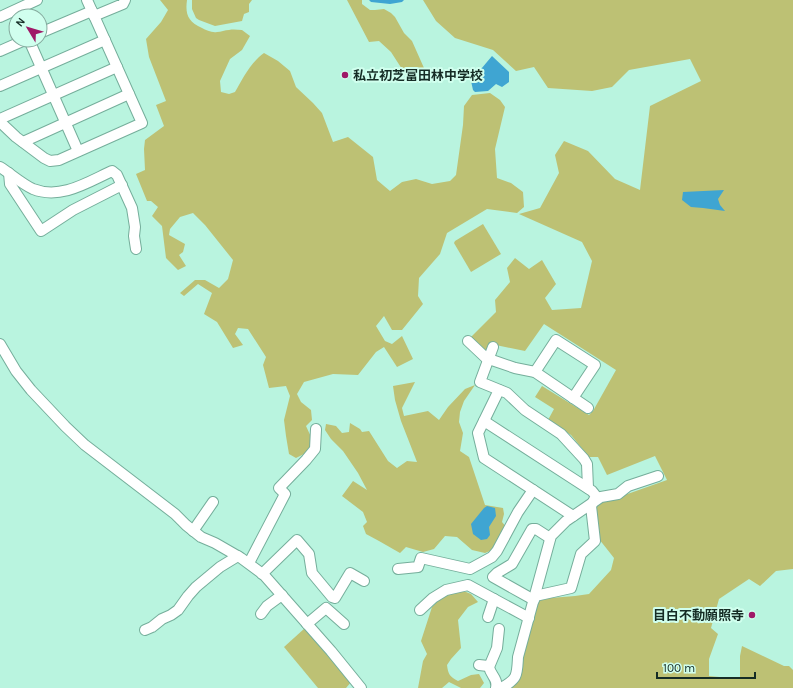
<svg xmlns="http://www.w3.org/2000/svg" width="793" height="688" font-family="Karla,'Noto Sans JP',sans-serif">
	<rect width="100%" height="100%" fill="#b9f4df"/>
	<!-- green -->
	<g fill="#bdc174">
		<path d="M160,0H187C185,14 188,22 202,28C206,30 212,33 217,32C221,32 225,30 229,30C234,29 238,30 242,30L250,36L242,50L230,59L220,81L221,92L229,94L235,92C243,78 251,62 264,53L278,61L290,71L296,87L313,103L322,113L333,142L348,137L373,157L377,180L390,191L402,182L416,179L432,184L450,181L456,175L463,125L464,106L472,95L490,93L500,100L505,107L495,149L497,178L511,183L523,192L524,207L517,213L487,209L447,233L440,254L419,278L418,296L423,304L402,330H392L384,316L376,326L385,341L392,344L402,336L413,359L397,367L384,347L376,352L358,375L333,374L304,382L297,394L301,402L311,410L312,420L306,426L312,439V450L296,458L289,454L286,436L284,420L290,396L286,386L269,388L263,365L266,357L248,329L238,328L235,334L243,345L233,348L217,322L204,314L212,293L198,284L184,296L180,293L195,280H205L219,288L228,279L233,260L205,225L193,213L180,217L170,229L169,235L185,244L183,252L179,255L186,266L178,270L166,258L162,226L152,216L158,207L151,201H147L136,174L145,170L144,149L145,140L164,126L156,105L166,101L149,57L146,39L161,22L168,10Z"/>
		<polygon points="192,0 252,0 249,4 249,12 244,14 242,21 215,26 199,20 196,18 192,9"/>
		<polygon points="347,0 362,0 362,4 370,10 375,10 384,9 391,13 395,17 404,33 412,41 424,68 425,78 417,83 411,83 391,52 379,41 369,42"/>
		<polygon points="423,0 793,0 793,569 776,571 760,586 749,579 719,599 711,628 718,634 709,659 709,676 740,679 740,656 742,646 784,666 789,666 793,670 793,688 507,688 522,657 538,599 575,596 589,594 611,570 614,558 599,539 595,511 599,502 619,497 667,480 655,456 607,475 598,457 589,457 571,435 548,420 554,409 535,397 542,386 589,415 593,411 616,370 544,324 525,351 491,344 485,352 470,338 496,312 495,300 510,282 507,268 515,258 529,269 542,260 556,284 545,298 552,310 581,308 592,261 582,242 519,214 540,208 559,173 555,155 564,141 588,151 615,179 640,190 650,106 701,81 690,59 629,70 612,87 592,91 548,88 534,67 516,71 493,50 455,38 436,21"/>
		<polygon points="483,224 501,254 471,272 454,243 455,241"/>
		<polygon points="415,382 402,408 404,416 428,411 439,420 448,407 465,389 475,385 464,401 460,412 459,422 463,433 460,451 469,457 485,505 503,508 504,514 502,522 507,528 495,549 485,553 472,550 457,537 445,536 434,549 423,552 406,547 400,553 379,541 366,534 363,526 367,522 363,512 342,496 353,481 367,490 358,473 343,451 331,439 325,430 326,424 336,426 342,433 349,432 350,423 360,429 362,432 369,431 388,461 397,468 407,461 417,462 401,421 395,400 393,386"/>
		<path d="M461,590L471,594L478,602L468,607L458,620L461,648L451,659L447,665C448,674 450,677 458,681L471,675L479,674L484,683L480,688H461L449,682L442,688H418L423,661L427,654L421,641L432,607L441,598Z"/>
		<polygon points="305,628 352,681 346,688 318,688 284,647"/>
	</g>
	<!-- water -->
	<g fill="#3fa5d2">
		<polygon points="369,0 404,0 402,2 390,4 371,2"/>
		<polygon points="492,56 509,72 509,82 502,87 496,84 488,91 475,92 473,90 471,81"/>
		<polygon points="724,190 718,199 720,205 725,211 703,208 691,207 682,200 683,192"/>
		<polygon points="487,506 495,508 496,516 489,527 490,535 487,539 481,540 473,534 471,524 484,508"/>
	</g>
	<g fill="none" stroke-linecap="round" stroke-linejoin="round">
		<defs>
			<g id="minor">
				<polyline points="94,16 123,4 125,0"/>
				<polyline points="0,17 37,0"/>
				<polyline points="40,33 92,11"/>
				<polyline points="29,40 78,151"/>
				<polyline points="0,51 25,40"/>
				<polyline points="0,86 105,40"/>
				<polyline points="0,119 117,67"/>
				<polyline points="0,122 16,137 44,158 50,161 59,160 142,123 87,0"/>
				<polyline points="23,142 129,94"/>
				<path d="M0,167C11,174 22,184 33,189C61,200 88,182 112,171L117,175L132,208L135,227L134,236L136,249"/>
				<polyline points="9,173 10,184 41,231 73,210 122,185"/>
				<polyline points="468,341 486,358 515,368 535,372 588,408"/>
				<polyline points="0,344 16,371 31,390 65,426 85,445 175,514 186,525 201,537 215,543 241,558 264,575 331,651 361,688"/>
				<polyline points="493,347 480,382 507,393 525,410 561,434 584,459 587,464 588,488"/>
				<polyline points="535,372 556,340 595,365 573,398"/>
				<polyline points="499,390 478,433 484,458 573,516"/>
				<polyline points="484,421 592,491 596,496 591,506 595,541 581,554 571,588 535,596"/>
				<polyline points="193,531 213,502"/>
				<polyline points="249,563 285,494 279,488 306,460 315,449 316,429"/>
				<polyline points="398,569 418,567 421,558 470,569 492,557 497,551 518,512 533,490"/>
				<polyline points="262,574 297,540 309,554 312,573 332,597 335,598 350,573 364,581"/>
				<polyline points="534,600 493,577 497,573 512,564 532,529 536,529 550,538"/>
				<polyline points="420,610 433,598 446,590 468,585 529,618"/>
				<polyline points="261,614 267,606 282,595"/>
				<polyline points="488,617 494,599"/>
				<polyline points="307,624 326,608 344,624"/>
				<polyline points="145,630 152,627 162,619 171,615 178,610 188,596 196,587 220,567 238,556"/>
				<polyline points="479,665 488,666 489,667"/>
				<path d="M496,688C498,678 491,676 489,667L497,648L499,629"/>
				<path d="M501,688C518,679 517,675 518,657L551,536L566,521L601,497L618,494L628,486L658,476"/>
			</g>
		</defs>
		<!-- minor casing -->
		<use href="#minor" stroke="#75ae9b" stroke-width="12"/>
		<!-- minor -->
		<use href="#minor" stroke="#fff" stroke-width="10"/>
	</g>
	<!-- markers -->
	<g fill="#9f1968" stroke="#d0ffee" stroke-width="1.5">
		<circle cx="345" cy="75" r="4"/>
		<circle cx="752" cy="615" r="4"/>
	</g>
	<g text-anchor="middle" stroke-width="4" stroke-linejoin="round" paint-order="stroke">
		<!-- poi labels -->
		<g font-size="13" font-weight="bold" fill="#152c25" stroke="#d0ffee" text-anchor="start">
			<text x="353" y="80">私立初芝富田林中学校</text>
			<text x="744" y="620" text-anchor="end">目白不動願照寺</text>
		</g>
	</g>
	<!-- north arrow -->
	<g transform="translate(28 28) rotate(308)"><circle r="19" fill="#d0ffee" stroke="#85ab9e"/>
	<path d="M0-3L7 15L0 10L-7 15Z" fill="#9f1968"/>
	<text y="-6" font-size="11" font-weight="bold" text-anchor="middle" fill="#152c25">N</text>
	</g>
	<!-- scale -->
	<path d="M657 672v6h98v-6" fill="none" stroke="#152c25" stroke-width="2"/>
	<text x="663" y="672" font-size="12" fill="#152c25" stroke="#d0ffee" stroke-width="3" paint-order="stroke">100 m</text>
</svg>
